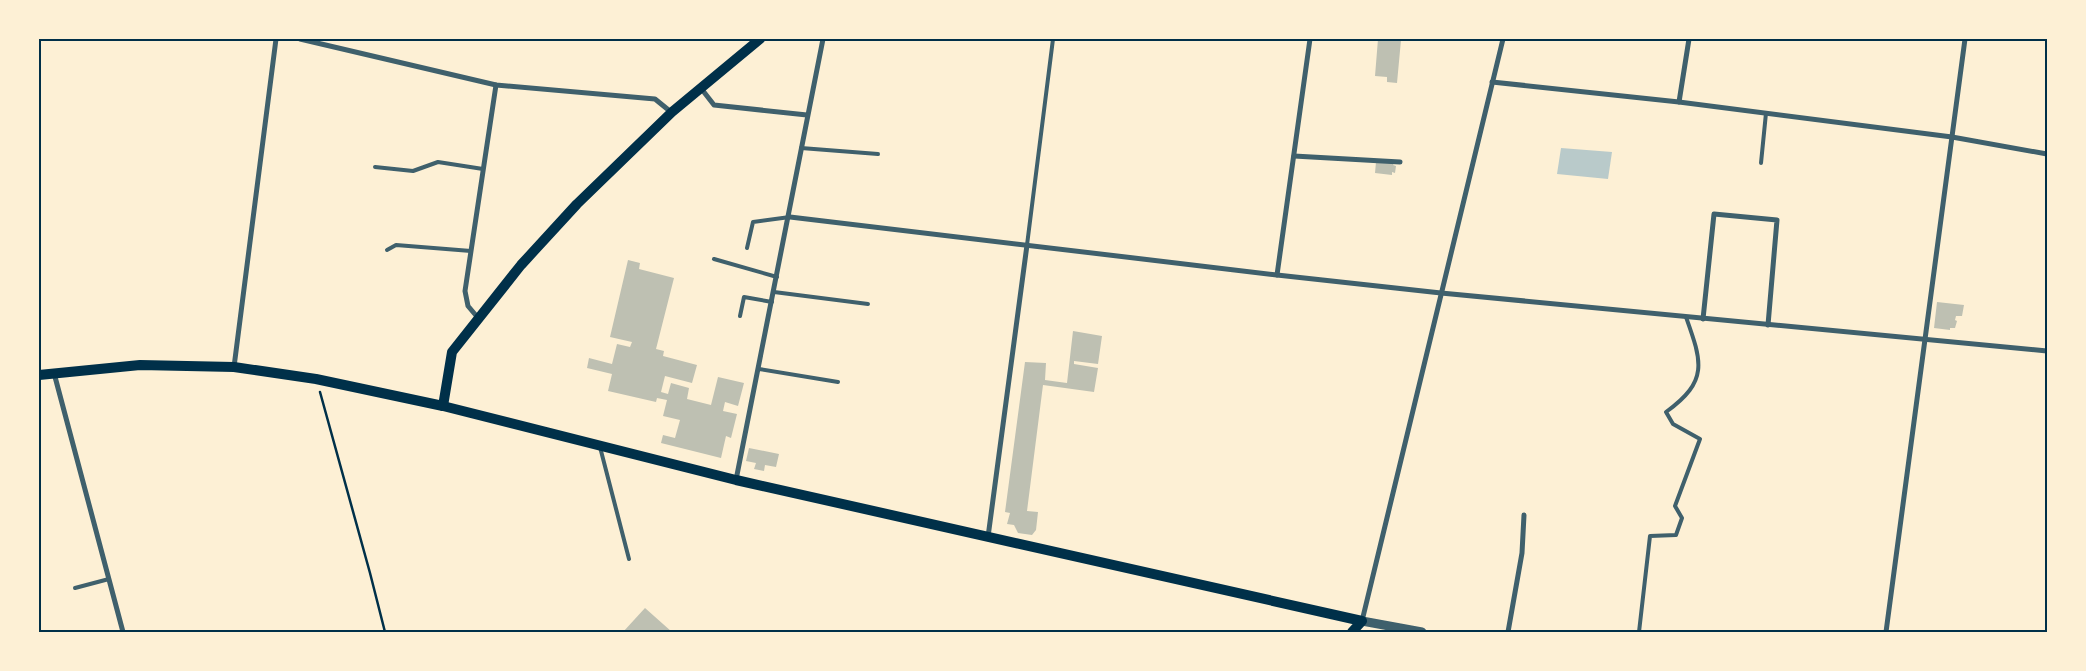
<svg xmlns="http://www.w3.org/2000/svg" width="2086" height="671" font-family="'PT Sans',sans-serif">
	<rect width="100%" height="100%" fill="#fdf0d5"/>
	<!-- green -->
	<polygon fill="#b9caca" points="1561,148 1612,152 1608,179 1557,174"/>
	<!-- building -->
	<g fill="#bec0b2">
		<polygon points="1378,39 1401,40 1397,83 1387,82 1387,77 1375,76"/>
		<polygon points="1376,162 1394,163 1393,165 1396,166 1395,173 1392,172 1392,175 1375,173"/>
		<polygon points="628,260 640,263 639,269 674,278 656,349 664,351 663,356 697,365 692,383 665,376 661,392 668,394 671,383 689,388 687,399 711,405 718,377 744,383 738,406 725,402 723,411 737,414 731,438 726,436 721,458 661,443 663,435 675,438 680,420 663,416 667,400 657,398 656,402 608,391 612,374 587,368 589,358 612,364 617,344 630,347 632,342 610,337"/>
		<polygon points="1937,302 1964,305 1962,316 1956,316 1955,320 1957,321 1955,328 1950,328 1950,330 1934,328"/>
		<polygon points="1073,331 1102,336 1098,364 1074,361 1074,364 1098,368 1094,392 1043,385 1027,511 1038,512 1036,530 1032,535 1018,533 1014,525 1007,524 1010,513 1005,512 1025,362 1046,363 1045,380 1067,383"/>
		<polygon points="749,448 779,454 776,467 765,465 764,471 754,469 756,463 746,461"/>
		<polygon points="645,608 672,632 623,632"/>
	</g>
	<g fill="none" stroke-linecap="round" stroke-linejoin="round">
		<!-- path -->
		<polyline stroke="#003049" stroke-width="2.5" points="320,392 370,573 385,632"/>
		<!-- service -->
		<g stroke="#3f606c" stroke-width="4">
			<polyline points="801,148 878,154"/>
			<polyline points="1761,163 1766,113"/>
			<polyline points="375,167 413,171 438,162 483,169"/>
			<polyline points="1027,245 1053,39"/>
			<polyline points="747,248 753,222 790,217"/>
			<polyline points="387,250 396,245 471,251"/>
			<polyline points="714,259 777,277"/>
			<polyline points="774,292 868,304"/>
			<polyline points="740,316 744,297 772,302"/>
			<polyline points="759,369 838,382"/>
			<polyline points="600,447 629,559"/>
			<polyline points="75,588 109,579"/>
			<path d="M1639,632L1650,536L1676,535L1682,518L1675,506L1700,439L1673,424L1666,412C1709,381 1702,362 1686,317"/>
		</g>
		<!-- minor -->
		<g stroke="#3f606c" stroke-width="5">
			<polyline points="300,39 496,85 655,99 671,112"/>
			<polyline points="1492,82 1679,102 1952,137 2047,154"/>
			<polyline points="700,87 714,105 807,115"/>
			<polyline points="1679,102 1689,39"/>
			<polyline points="1294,156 1400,162"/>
			<polyline points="790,217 1277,275 1441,293 2047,351"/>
			<polyline points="1277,275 1310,39"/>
			<polyline points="479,319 468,306 465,291 496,85"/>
			<polyline points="1703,319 1714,214 1777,220 1768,325"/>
			<polyline points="234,367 276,39"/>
			<polyline points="54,373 123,632"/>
			<polyline points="736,480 823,39"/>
			<polyline points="988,537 1027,245"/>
			<polyline points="1362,621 1503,39"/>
			<polyline points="1508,632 1522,553 1524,515"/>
			<polyline points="1886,632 1965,39"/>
		</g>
		<!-- tertiary -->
		<polyline stroke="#3f606c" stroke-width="9" points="1362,621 1422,632"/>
		<!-- secondary -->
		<g stroke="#003049" stroke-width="10">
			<polyline points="39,375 140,365 234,367 316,379 443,406 736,480 1362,621 1352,632"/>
			<polyline points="443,406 452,352 521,265 577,204 672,112 760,39"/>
		</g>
	</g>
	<!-- border -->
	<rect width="2086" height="671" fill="none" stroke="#fdf0d5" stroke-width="80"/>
	<rect x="40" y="40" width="2006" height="591" fill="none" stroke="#003049" stroke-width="2"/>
</svg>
